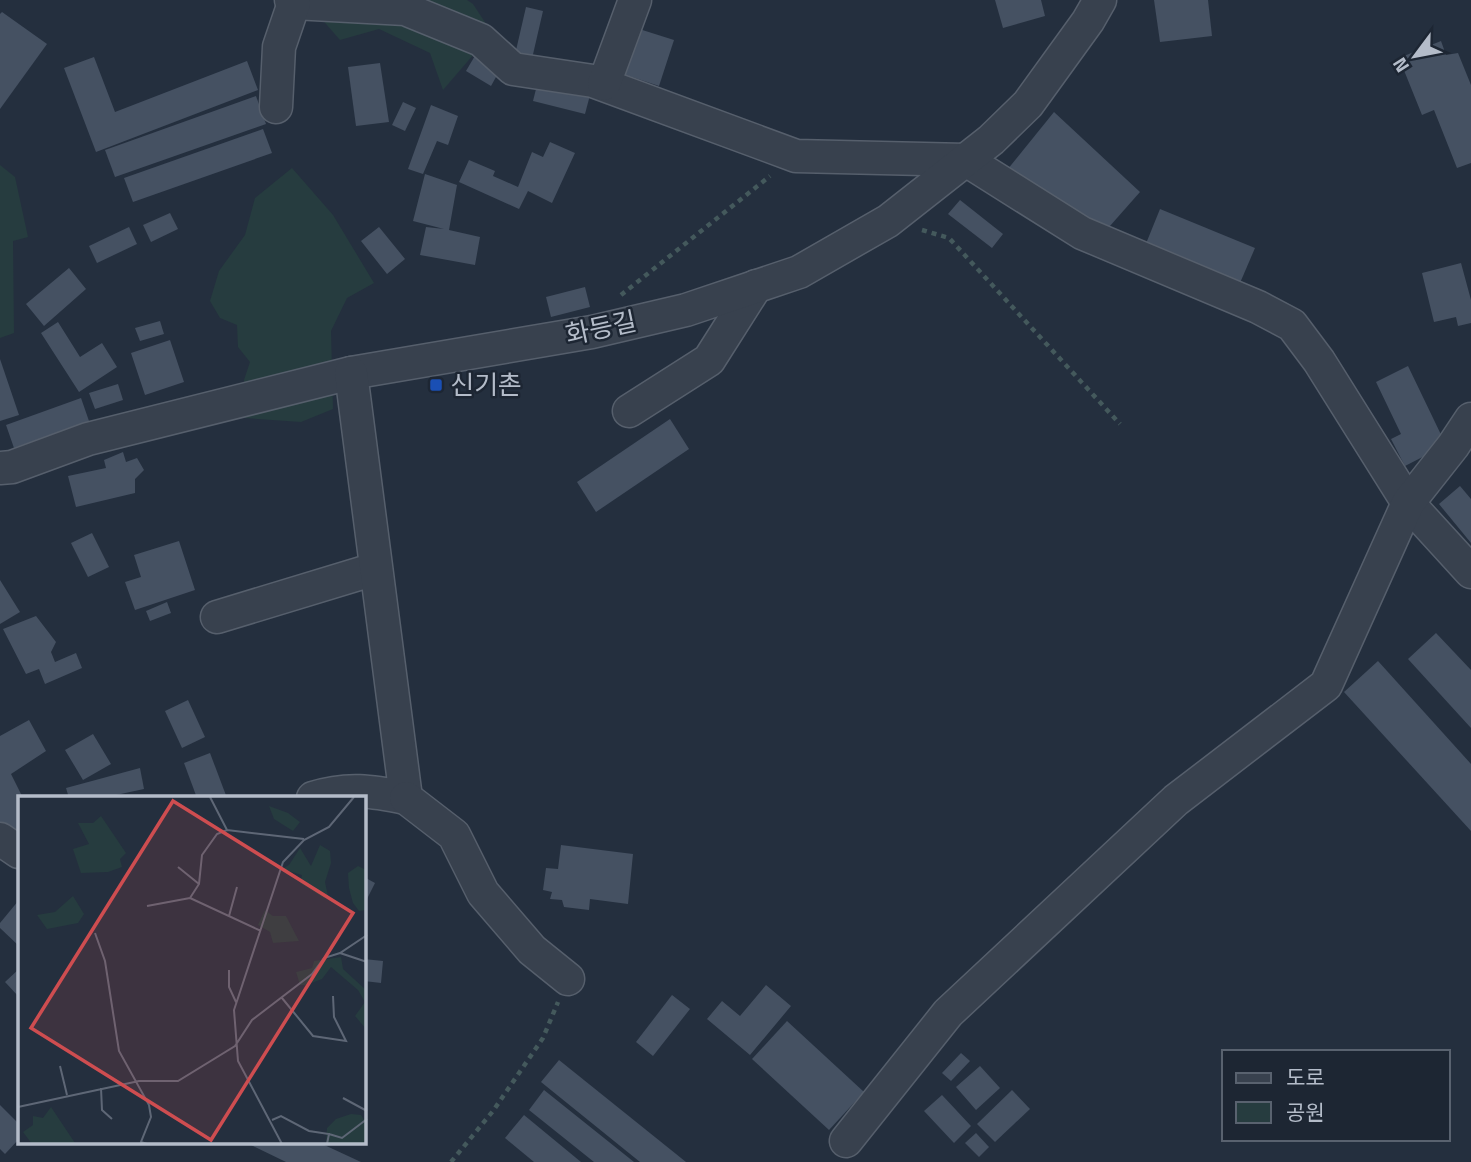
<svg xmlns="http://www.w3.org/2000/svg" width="1471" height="1162" font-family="'Titillium Web','Noto Sans KR',sans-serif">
	<rect width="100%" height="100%" fill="#242f3e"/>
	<!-- green -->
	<g fill="#263c3f">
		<polygon points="305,0 467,0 473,4 492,33 443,90 430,53 379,29 340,40"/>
		<polygon points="0,165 15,177 28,237 13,241 14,333 0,338"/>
		<polygon points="292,168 333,215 374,283 347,298 331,331 333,409 301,422 245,418 244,380 250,362 238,347 237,325 220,318 210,301 219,271 245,235 255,198"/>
	</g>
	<!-- building -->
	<g fill="#455162">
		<polygon points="995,0 1041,0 1045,16 1003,28"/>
		<polygon points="1154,0 1208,0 1212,36 1160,42"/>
		<polygon points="526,7 543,11 531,63 514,59"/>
		<polygon points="2,12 47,44 0,109 0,14"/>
		<polygon points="636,28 674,40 659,86 620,73"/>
		<polygon points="1441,41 1446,55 1458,53 1471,85 1471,163 1457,168 1434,110 1422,115 1399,58"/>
		<polygon points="476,54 501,68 491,86 466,71"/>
		<polygon points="94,57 115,112 247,61 258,90 96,152 64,68"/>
		<polygon points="380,63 389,122 356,126 348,67"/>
		<polygon points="538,81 590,95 585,114 533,101"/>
		<polygon points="256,96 266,124 115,177 105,150"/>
		<polygon points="403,102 416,108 405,131 392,125"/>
		<polygon points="431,105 458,116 448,145 437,141 423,174 408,169"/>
		<polygon points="1054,112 1140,192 1102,235 1003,175"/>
		<polygon points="263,129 272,153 133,202 124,178"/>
		<polygon points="550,142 575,153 552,203 528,191 519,209 459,182 469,160 495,171 493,176 518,187 532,152 543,157"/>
		<polygon points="425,174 457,185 449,230 480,237 475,265 420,255 426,227 444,229 413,221"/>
		<polygon points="960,200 1003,234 992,248 948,214"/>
		<polygon points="1160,209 1255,248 1237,290 1143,251"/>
		<polygon points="170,213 178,229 151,242 143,225"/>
		<polygon points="129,227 137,244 97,263 89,246"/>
		<polygon points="379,227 405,259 387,274 361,241"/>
		<polygon points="1461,263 1471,300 1471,323 1458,326 1456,317 1434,322 1422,273"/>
		<polygon points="69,268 86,289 44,326 26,304"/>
		<polygon points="585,287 590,307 551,317 546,297"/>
		<polygon points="160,321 164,334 140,341 135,328"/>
		<polygon points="58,322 80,357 102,343 117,367 79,392 41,333"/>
		<polygon points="170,340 184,382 145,395 131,353"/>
		<polygon points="0,359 19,415 0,421"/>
		<polygon points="1408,366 1446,445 1405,466 1391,439 1401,434 1376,382"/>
		<polygon points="118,384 123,400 95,409 89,393"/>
		<polygon points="81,398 89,421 14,448 6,425"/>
		<polygon points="670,419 689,449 596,512 577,482"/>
		<polygon points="123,452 126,462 137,458 144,470 135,479 135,493 76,507 68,476 106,468 104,460"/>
		<polygon points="1460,486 1471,499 1471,543 1439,504"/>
		<polygon points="92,533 109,567 88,577 71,543"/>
		<polygon points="179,541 195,590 135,610 125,582 141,577 134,555"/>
		<polygon points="0,580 20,612 0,624"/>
		<polygon points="167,602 171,613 150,621 146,611"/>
		<polygon points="36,616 56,642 51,652 55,662 76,653 82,668 45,684 39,669 26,674 3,629"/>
		<polygon points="1436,633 1471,670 1471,728 1408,659"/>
		<polygon points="1378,661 1471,764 1471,831 1344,692"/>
		<polygon points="188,700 205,737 182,748 165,711"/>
		<polygon points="29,720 46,751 11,774 23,798 19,798 19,837 0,832 0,736"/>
		<polygon points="93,734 111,764 83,780 65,750"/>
		<polygon points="210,753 227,798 197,798 184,763"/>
		<polygon points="140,768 144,789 102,798 69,798 66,788"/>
		<polygon points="561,845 633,854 628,904 590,899 589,910 564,907 562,900 550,899 552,892 543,890 546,868 558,869"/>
		<polygon points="364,877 375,883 364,905"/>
		<polygon points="19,900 19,946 0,928 0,923"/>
		<polygon points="364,959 383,961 381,983 364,981"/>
		<polygon points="19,969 19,997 5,982"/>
		<polygon points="766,985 791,1006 750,1055 707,1019 722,1001 740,1016"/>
		<polygon points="672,995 690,1009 653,1056 636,1042"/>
		<polygon points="787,1021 864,1092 829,1130 752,1059"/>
		<polygon points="961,1053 970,1061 951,1081 942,1073"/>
		<polygon points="559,1060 686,1162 640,1162 541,1082"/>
		<polygon points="980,1066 1000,1088 976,1110 956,1087"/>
		<polygon points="544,1090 634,1162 594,1162 529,1110"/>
		<polygon points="1012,1090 1030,1109 995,1142 977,1124"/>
		<polygon points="942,1095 971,1126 954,1143 924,1111"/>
		<polygon points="0,1105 19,1124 19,1139 5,1154 0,1149"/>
		<polygon points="524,1115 581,1162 534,1162 505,1138"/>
		<polygon points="976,1133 989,1147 979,1157 965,1143"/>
		<polygon points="247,1143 320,1143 361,1162 286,1162"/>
	</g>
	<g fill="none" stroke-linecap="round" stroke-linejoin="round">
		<defs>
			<g id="minor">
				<polyline points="291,0 294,3 405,9 481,40 513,69 593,81 796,156 966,160 1082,233 1258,307 1292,325 1319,361 1408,503 1471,572"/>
				<polyline points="604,84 635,0"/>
				<polyline points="276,107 279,47 294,3"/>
				<polyline points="629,411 709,360 756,286"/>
				<polyline points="0,468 12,467 88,439 351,373 592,332 686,310 799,272 888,221 991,140 1028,104 1088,21 1100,0"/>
				<polyline points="217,617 375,569"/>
				<path d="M313,798C347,787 372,791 406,798L351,373"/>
				<polyline points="406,798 454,835 483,893 532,950 568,979"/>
				<polyline points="0,839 19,852"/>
				<polyline points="846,1141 948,1013 1176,800 1326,685 1408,503 1453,446 1471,419"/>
			</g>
		</defs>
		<!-- minor casing -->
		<use href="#minor" stroke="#565f6c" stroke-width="35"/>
		<!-- path -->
		<g stroke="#44595c" stroke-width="4.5" stroke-dasharray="5 5" stroke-linecap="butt">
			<polyline points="922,230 949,238 1120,424"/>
			<polyline points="621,295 770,176"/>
			<polyline points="451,1162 493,1111 543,1038 558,1002"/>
		</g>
		<!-- minor -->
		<use href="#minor" stroke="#38414e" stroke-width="32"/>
	</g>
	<!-- markers -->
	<rect fill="#1a4fb4" stroke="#1d2633" stroke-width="2.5" x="429" y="378" width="14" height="14" rx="3.5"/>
	<g text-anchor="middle" stroke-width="5" stroke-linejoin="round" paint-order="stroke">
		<!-- street labels -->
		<g font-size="26" fill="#b4bcc9" stroke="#1d2633">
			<text transform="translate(601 328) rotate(-12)" y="9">화등길</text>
		</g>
		<!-- poi labels -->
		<g font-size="26" fill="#b4bcc9" stroke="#1d2633" text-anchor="start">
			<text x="450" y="394">신기촌</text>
		</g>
	</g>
	<!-- overview -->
	<g transform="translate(18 796)">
		<rect width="348" height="348" fill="#242f3e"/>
		<path d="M251,10L270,17L282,26L275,35L256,23ZM83,20L108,57L102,63L104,71L90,76L63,77L55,53L71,48L60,27H75ZM302,49L312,55L313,67L307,86L310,100L306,102L282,87L284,79L264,73L271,69L282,52L293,70ZM340,70L348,74V114L341,115L335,107L331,92L330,77ZM55,100L66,118L60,127L29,133L19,119L37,116ZM247,114L255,120H268L281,145L255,147L252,136L240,129ZM323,161L325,173L348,194V248V233L337,220L347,206L340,194L313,171L304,183L288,189H282L278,176L294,172L296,165ZM33,311L57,347L56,348H14L5,336L15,329V320L25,322ZM333,318L343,319L348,327V348H308L309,332L318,323Z" fill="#263c3f"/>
		<path fill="none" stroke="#5e6776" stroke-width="2" d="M192,1L209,34M160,71L181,88M129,110L172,102M211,120L219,91M243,135L172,102L181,88L184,59L199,38L209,34L286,43M77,137L87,165L101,255L131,309L133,321L123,346L129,348M322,157L349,166M211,174V191L218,206M264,202L295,240L328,245L316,221L315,200M42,270L49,299M83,292L84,314L94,323M325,302L349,315M0,311L121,285H160L217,250L234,224L294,178L306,162L322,157L349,139M254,324L263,320L291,335L311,338L309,348M311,338L324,342L349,323M264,348L220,265L216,214L265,66L286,44L311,31L336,1"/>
		<path fill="#ce4d50" fill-opacity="0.15" stroke="#ce4d50" stroke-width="3.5" d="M155,5L335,117L193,344L13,232Z"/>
		<rect width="348" height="348" fill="none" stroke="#b4bcc9" stroke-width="3.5"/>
	</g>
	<!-- legend -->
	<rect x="1222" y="1050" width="228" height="91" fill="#1d2633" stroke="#59626f" stroke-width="2"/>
	<rect x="1236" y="1073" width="35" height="10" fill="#38414e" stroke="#59626f" stroke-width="2"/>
	<text x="1286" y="1085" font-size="21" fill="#b4bcc9">도로</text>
	<rect x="1236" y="1102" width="35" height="21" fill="#263c3f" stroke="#59626f" stroke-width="2"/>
	<text x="1286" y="1120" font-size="21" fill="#b4bcc9">공원</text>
	<!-- north arrow -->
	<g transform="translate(1415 56) rotate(238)" stroke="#1d2633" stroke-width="5" paint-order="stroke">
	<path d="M0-5L12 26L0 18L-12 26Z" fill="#b4bcc9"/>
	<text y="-10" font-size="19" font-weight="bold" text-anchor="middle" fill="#b4bcc9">N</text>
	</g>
</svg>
